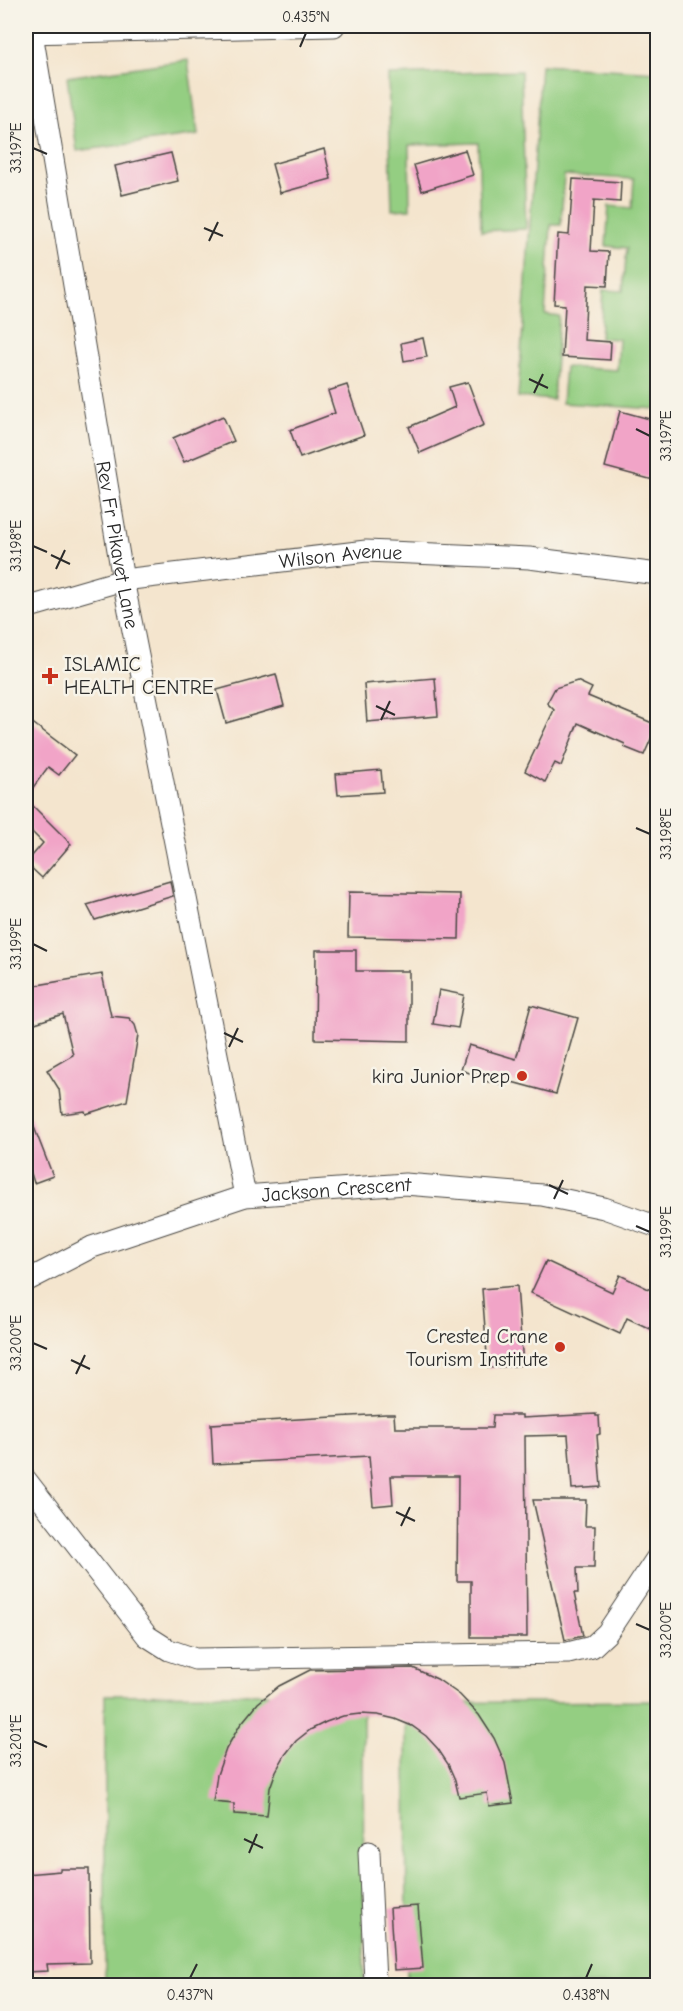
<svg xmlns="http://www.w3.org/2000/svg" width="683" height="2011" font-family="'Comic Neue',sans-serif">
	<rect width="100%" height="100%" fill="#f7f3e8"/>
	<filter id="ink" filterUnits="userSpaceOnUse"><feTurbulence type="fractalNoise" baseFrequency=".0167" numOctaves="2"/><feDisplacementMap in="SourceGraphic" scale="12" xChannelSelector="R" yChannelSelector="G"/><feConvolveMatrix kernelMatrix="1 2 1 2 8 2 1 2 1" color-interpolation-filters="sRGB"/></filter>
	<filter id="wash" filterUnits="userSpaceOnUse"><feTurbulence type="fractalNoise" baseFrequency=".008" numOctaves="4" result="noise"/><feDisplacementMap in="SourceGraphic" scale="24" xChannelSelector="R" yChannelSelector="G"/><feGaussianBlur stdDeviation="1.35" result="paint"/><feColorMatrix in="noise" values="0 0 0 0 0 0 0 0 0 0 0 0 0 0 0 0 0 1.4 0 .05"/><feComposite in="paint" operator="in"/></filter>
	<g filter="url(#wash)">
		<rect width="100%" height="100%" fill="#f4e5ce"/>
		<!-- green -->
		<g fill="#94ce82" stroke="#607c56" stroke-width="1.5">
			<polygon points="188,60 198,135 77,151 67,77"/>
			<polygon points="541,65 657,72 657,409 562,403 565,367 617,370 619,339 600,338 603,290 623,291 627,248 606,246 609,206 632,208 634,179 564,175 561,225 551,225 545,314 559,316 553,400 518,397"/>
			<polygon points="521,71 526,229 481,231 478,143 409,145 410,209 392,210 388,75"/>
			<polygon points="363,1693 364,1985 105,1985 105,1695"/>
			<polygon points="656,1701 657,1985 407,1985 406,1703"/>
		</g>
		<g id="blocks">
			<!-- building -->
			<g fill="#f1a4c7">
				<polygon points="324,149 331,179 280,193 272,164"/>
				<polygon points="465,150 473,175 422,191 414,165"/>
				<polygon points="171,153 178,181 122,195 115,166"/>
				<polygon points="573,179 621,182 620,202 594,200 591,251 609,252 607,286 587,285 584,340 611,342 610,360 562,357 565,305 554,304 558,234 569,235"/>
				<polygon points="423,338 427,357 404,361 401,343"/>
				<polygon points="468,382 484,425 420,453 409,427 455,407 449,387"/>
				<polygon points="347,385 364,435 300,458 290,430 335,413 328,391"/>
				<polygon points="620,411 657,421 657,481 605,467"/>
				<polygon points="223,416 234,441 184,462 173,438"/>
				<polygon points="276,674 284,706 226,723 217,690"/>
				<polygon points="435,678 438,716 367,722 364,684"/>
				<polygon points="577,681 592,688 588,696 657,725 644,755 624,747 625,744 578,723 561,766 555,763 545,782 525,771 554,710 547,703 555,688"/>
				<polygon points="26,718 75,755 59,775 48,767 26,797"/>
				<polygon points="381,770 383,792 338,795 336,774"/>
				<polygon points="26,799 71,844 42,878 26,863 43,843 26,826"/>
				<polygon points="170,881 173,896 95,920 87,905"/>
				<polygon points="349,892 460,894 459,939 348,937"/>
				<polygon points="316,950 356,950 356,971 409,971 409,1041 315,1039"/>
				<polygon points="102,974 111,1016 129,1018 135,1025 138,1035 127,1101 86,1114 85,1111 62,1114 59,1089 47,1070 73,1055 63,1014 32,1024 26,1005 26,987"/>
				<polygon points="439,990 464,995 458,1028 433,1024"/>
				<polygon points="531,1005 578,1018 556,1094 508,1081 507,1085 483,1081 484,1078 461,1070 469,1045 516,1059"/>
				<polygon points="26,1109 27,1109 53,1176 34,1183 26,1157"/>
				<polygon points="546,1261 612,1292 620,1275 657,1293 657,1332 627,1318 620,1334 531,1293"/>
				<polygon points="517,1286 523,1365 488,1368 482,1289"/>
				<polygon points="386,1414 394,1414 395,1428 492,1428 493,1415 522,1415 522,1418 596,1414 596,1416 599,1416 600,1434 597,1435 601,1487 572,1489 568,1435 525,1436 527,1637 471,1637 471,1581 457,1581 458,1476 391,1476 393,1504 373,1506 369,1456 213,1464 211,1424"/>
				<polygon points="533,1500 586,1500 585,1526 595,1526 594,1568 577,1568 578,1593 574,1593 583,1636 565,1640"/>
				<polygon points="413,1668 437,1679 460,1695 479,1715 494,1738 505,1763 513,1803 489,1806 487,1793 459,1797 455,1780 448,1764 438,1749 426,1736 412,1726 395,1719 378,1715 360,1714 343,1716 326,1722 310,1730 296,1741 285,1755 276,1771 270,1788 267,1816 234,1814 234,1804 213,1802 217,1775 226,1749 240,1725 258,1703 279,1686 310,1670"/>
				<polygon points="60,1869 89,1869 90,1963 47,1964 48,1971 26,1972 26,1874 60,1871"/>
				<polygon points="418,1906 423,1968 394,1970 390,1908"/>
			</g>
		</g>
	</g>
	<g filter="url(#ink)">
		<use href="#blocks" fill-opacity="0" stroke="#494743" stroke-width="1.5"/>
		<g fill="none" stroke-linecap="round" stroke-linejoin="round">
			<defs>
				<g id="street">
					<polyline points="26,33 334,26"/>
					<path id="s1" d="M32,33L123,580L245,1196"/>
					<path id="s2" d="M26,608L123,580L366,551L529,558L658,574"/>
					<path id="s3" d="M26,1281L92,1247L245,1196L405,1184L542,1195L604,1208L658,1227"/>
					<polyline points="26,1480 147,1636 169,1650 195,1659 568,1653 592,1647 607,1633 658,1556"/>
					<polyline points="369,1852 375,1982"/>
				</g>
			</defs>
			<!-- street casing -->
			<use href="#street" stroke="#494743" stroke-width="23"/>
			<!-- street -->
			<use href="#street" stroke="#fff" stroke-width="21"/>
		</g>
	</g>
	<!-- ticks -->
	<path fill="none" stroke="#2b2b2b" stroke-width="2" d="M300,47L306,33M33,148L47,154M204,228L223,236M209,241L218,222M529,379L548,388M534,393L543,374M636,429L650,436M33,546L47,552M51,555L70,564M56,569L65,550M376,706L395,715M381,720L390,701M636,828L650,834M33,944L47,951M224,1033L243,1042M229,1047L238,1028M549,1185L568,1194M554,1199L563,1180M636,1226L650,1232M33,1343L47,1349M71,1360L90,1369M76,1374L85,1355M396,1512L415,1521M401,1526L410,1507M636,1624L650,1630M33,1741L47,1747M244,1839L263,1848M249,1853L257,1834M190,1978L197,1964M586,1978L592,1964"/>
	<!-- markers -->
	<g fill="#c8321e" stroke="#f7f3e8" stroke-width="2">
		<path d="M47 667h6v6h6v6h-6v6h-6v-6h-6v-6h6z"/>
		<circle cx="522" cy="1076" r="6"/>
		<circle cx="560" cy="1347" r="6"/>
	</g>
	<g text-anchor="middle" stroke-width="5" stroke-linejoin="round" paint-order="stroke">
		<!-- street labels -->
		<g font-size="20" fill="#2b2b2b" stroke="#f7f3e8">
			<text dy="7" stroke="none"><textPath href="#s1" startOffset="519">Rev Fr Pikavet Lane</textPath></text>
			<text dy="7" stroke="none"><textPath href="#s2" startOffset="320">Wilson Avenue</textPath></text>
			<text dy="7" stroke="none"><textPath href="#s3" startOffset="327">Jackson Crescent</textPath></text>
		</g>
		<!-- poi labels -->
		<g font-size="20" fill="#2b2b2b" stroke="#f7f3e8" text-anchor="end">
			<text x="64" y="671" text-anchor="start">ISLAMIC<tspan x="64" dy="23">HEALTH CENTRE</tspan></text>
			<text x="510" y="1083">kira Junior Prep</text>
			<text x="548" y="1343">Crested Crane<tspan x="548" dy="23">Tourism Institute</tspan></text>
		</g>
	</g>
	<!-- margin -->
	<rect width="683" height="2011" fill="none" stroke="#f7f3e8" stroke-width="66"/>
	<rect x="33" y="33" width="617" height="1945" fill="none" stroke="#2b2b2b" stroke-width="2"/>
	<g font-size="15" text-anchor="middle" fill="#2b2b2b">
		<text x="306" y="22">0.435°N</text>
		<text transform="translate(16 148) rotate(-90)" y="5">33.197°E</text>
		<text transform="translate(666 436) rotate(-90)" y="5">33.197°E</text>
		<text transform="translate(16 546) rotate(-90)" y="5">33.198°E</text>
		<text transform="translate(666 834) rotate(-90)" y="5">33.198°E</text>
		<text transform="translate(16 944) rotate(-90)" y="5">33.199°E</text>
		<text transform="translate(666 1232) rotate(-90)" y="5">33.199°E</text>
		<text transform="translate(16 1343) rotate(-90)" y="5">33.200°E</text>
		<text transform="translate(666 1630) rotate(-90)" y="5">33.200°E</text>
		<text transform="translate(16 1741) rotate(-90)" y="5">33.201°E</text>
		<text x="190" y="2000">0.437°N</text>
		<text x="586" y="2000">0.438°N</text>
	</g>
</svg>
